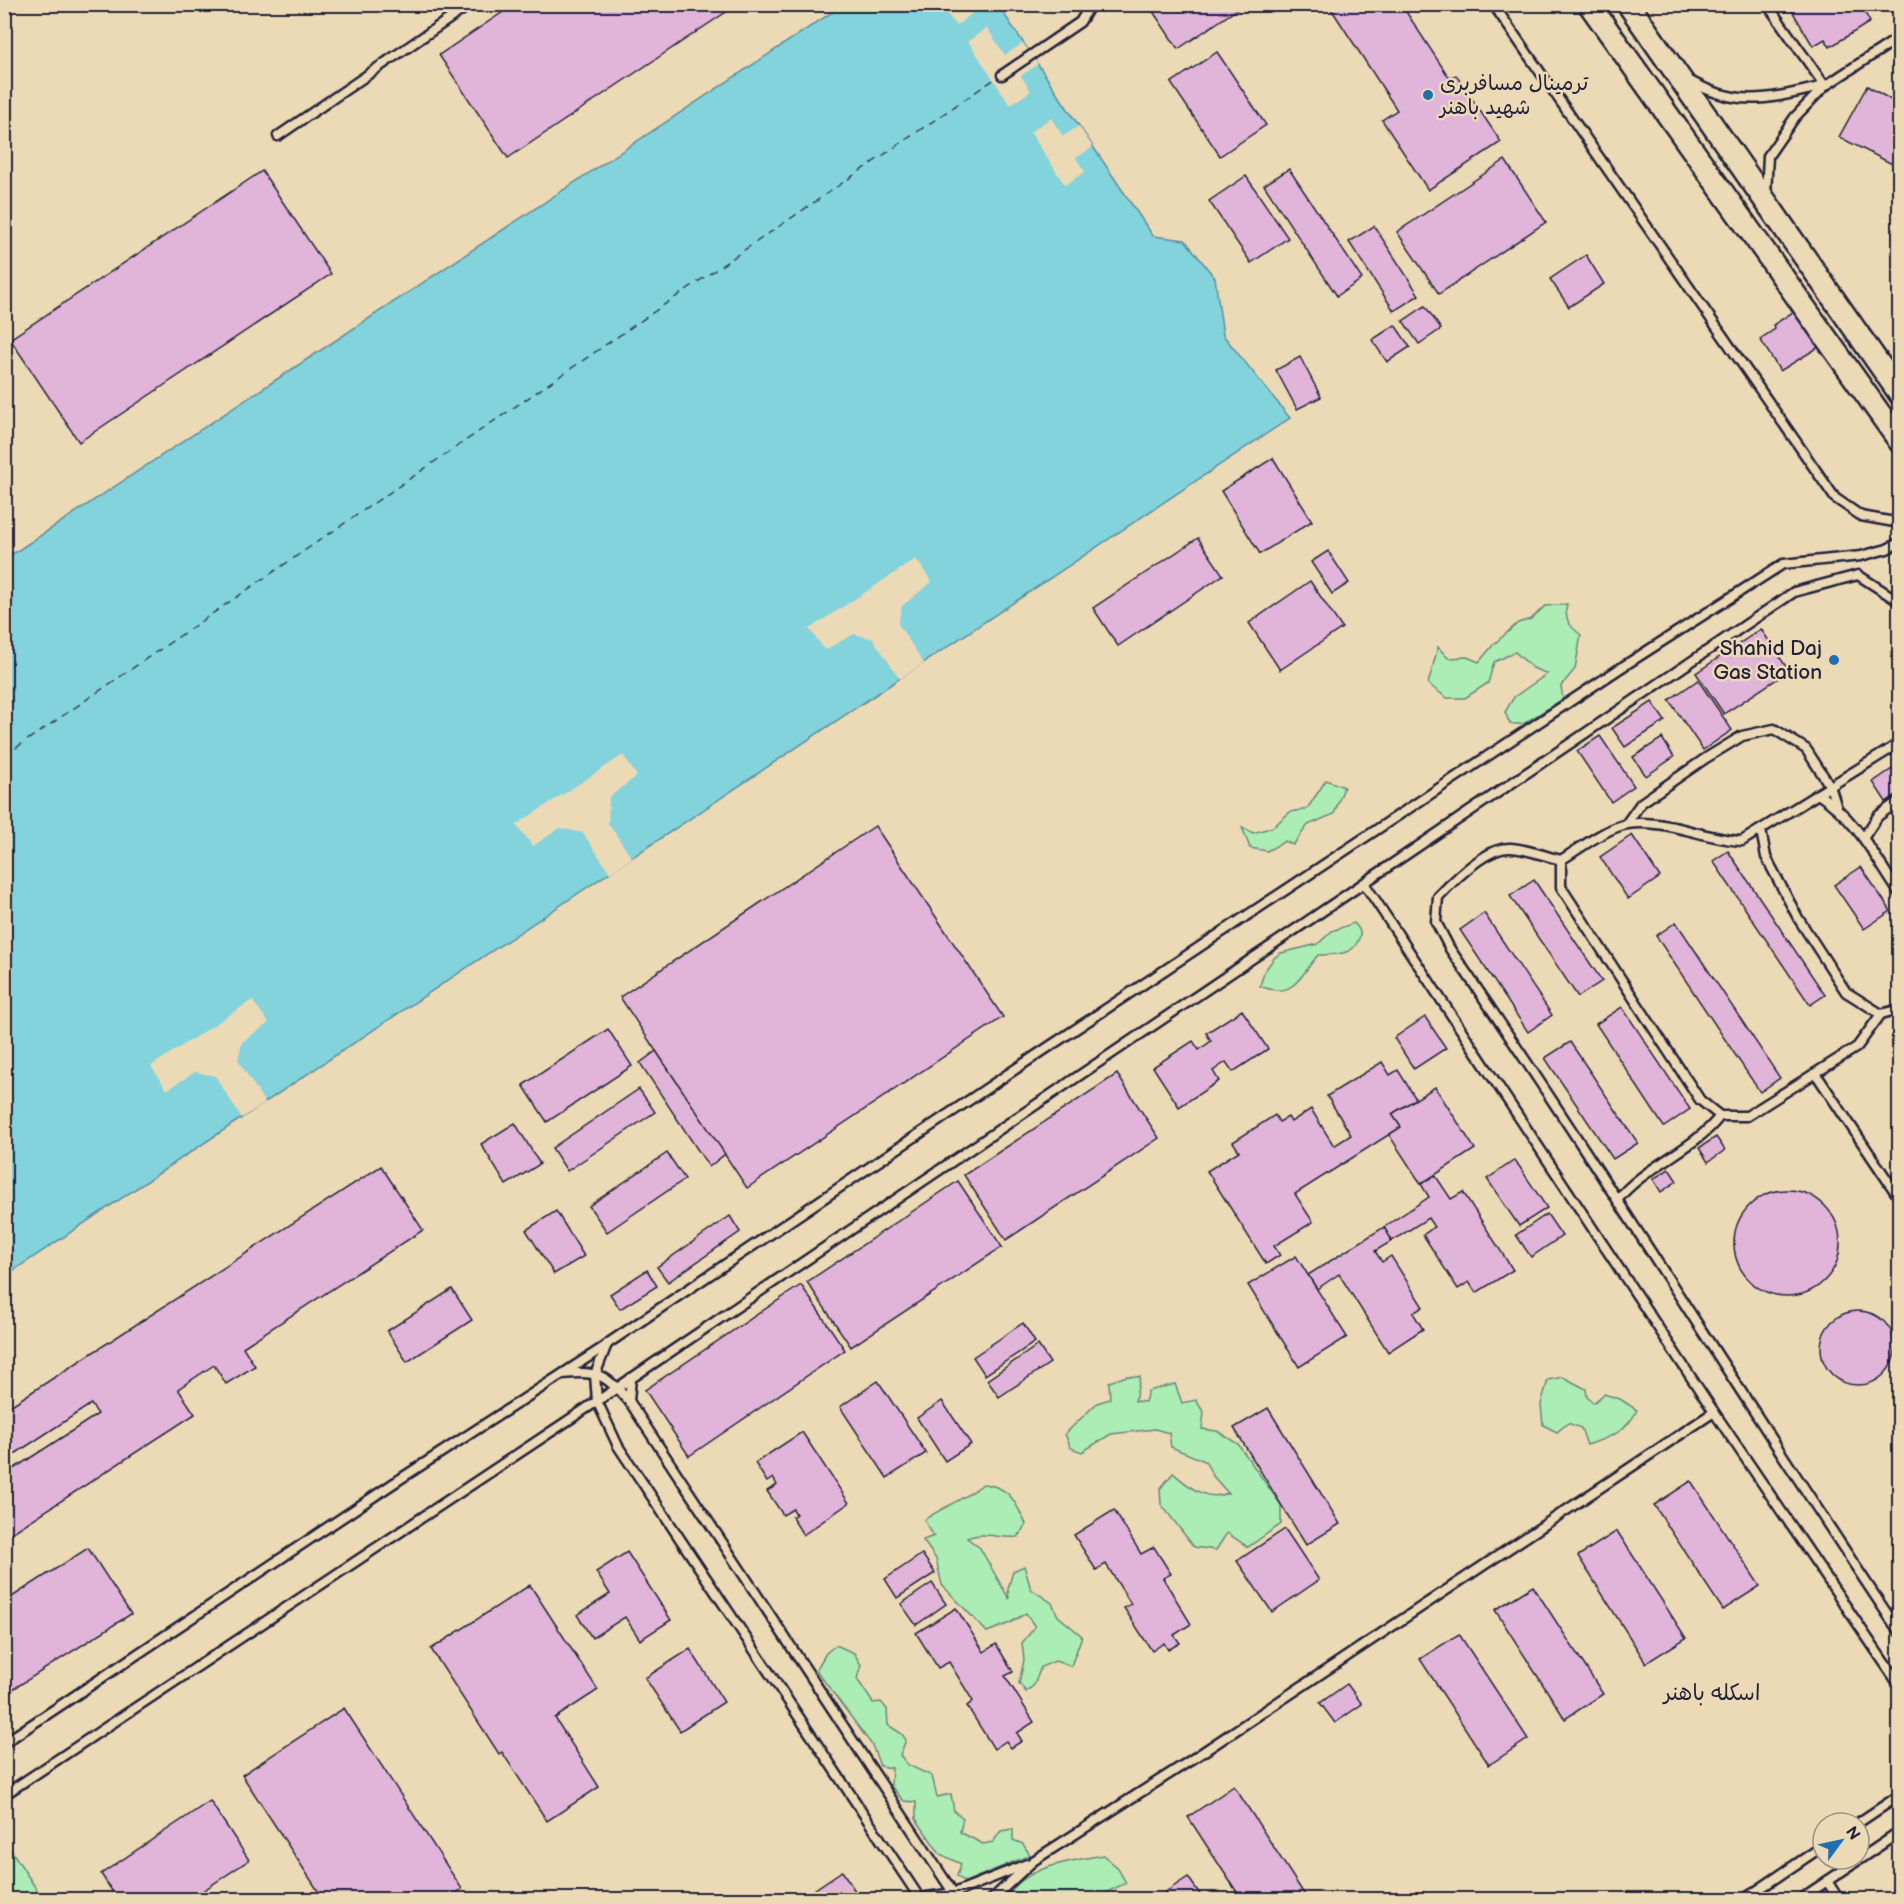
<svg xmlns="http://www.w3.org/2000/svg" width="1904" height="1904" font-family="'Balsamiq Sans','Playpen Sans Arabic',sans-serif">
	<rect width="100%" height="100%" fill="#ecd9b6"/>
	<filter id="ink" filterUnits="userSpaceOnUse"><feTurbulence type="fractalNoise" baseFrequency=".0167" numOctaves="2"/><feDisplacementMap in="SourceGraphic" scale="12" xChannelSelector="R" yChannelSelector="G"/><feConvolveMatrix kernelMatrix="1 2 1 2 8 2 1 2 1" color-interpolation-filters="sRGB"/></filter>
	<g filter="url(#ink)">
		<!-- green -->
		<g fill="#acecb5" stroke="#678778" stroke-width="1.5">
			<path d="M1567,604C1564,619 1569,626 1581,635L1575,669L1561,686L1563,699L1523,724H1510L1505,712L1514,697L1547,674L1533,668L1515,652L1494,662L1488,683L1465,698H1447L1428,684L1438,647L1448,658L1467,657L1479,662L1493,645L1518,623L1531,619L1545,606Z"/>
			<polygon points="1326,780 1344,787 1334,814 1308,825 1293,845 1285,841 1267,851 1250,848 1242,827 1253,833 1273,827 1290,812 1307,809"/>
			<path d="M1354,923C1360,929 1362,933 1358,941C1352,956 1333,954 1318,955C1299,977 1294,1000 1260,986L1264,972L1274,958L1281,953L1318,944L1332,931Z"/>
			<path d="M1127,1376L1140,1377L1135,1401L1145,1402L1148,1391L1175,1384L1182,1403L1196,1400L1204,1413L1202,1429L1217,1431L1238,1444L1281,1505V1524L1248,1547L1227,1533L1216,1550L1194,1547L1161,1504L1160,1489L1173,1473C1189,1487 1206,1502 1228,1493L1213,1476L1205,1461L1171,1447L1169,1433L1155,1429L1111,1434L1082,1452L1071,1448L1065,1434L1097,1403L1110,1399L1109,1382Z"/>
			<path d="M1563,1377L1586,1389L1587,1397L1593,1403L1604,1394L1620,1399L1637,1410C1627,1432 1610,1437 1587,1445L1581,1428L1568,1423L1557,1432L1543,1425L1541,1404L1548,1380Z"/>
			<path d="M983,1484C1011,1487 1015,1502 1026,1524L1018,1537C999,1539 984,1531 967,1538L980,1548L1009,1599L1008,1589L1013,1571L1024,1566L1031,1589L1052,1603L1058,1616L1082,1636L1071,1666L1055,1661L1041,1667L1034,1685L1026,1692L1019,1683L1024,1660L1022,1643L1035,1627L1026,1613L1010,1623L987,1632L942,1585L936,1559L923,1540L934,1536L924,1520C943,1507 965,1499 983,1484Z"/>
			<polygon points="836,1645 854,1653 861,1665 857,1679 873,1703 881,1702 887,1709 888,1725 902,1734 906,1740 900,1755 908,1765 932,1776 937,1797 951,1794 954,1811 963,1818 960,1832 983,1844 993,1842 1001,1831 1013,1829 1013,1840 1023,1844 1030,1855 965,1882 957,1876 961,1864 940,1854 916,1819 916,1802 904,1801 891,1786 892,1768 880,1766 872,1745 816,1670 826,1653"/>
			<polygon points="4,1841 5,1841 43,1899 5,1899"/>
			<path d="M1103,1855L1117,1867L1126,1883L1105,1893L1102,1899H1058L1047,1895L1041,1899H1006C1023,1866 1070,1861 1103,1855Z"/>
		</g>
		<!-- water -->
		<polygon fill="#82d3db" stroke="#5c8c9b" stroke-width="1.5" points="843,5 998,5 1153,236 1185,240 1215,278 1223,335 1290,418 5,1276 5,559"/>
		<!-- pier -->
		<g fill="#ecd9b6">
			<polygon points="941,5 975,5 978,9 956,26"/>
			<polygon points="987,28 1005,55 1023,43 1038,64 1021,76 1031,91 1010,105 968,41"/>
			<polygon points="1051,118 1063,136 1079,126 1093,147 1076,158 1085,172 1065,185 1030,132"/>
			<polygon points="916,559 932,582 902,606 898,624 924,663 900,679 873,639 854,634 825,650 809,629"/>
			<polygon points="623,755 637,776 609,797 608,823 632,858 610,873 583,833 560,828 533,846 516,825"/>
			<polygon points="252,1000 269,1023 242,1042 238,1060 265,1103 242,1118 215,1076 195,1072 167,1090 151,1066"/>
		</g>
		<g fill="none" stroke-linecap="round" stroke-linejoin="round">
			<!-- ferry -->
			<polyline stroke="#35455b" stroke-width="1.5" stroke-dasharray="8 6" stroke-linecap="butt" points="4,756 999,76"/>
		</g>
		<!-- building -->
		<g fill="#e1b4d9" stroke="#22223b" stroke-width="1.5">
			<polygon points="515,4 738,4 508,158 439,55"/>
			<polygon points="1148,4 1245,4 1178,49"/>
			<polygon points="1328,4 1401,4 1450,79 1456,75 1501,142 1428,190 1382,120 1397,110"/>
			<polygon points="1788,4 1873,4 1874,5 1864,11 1870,22 1830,47 1825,39 1813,46"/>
			<polygon points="1217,52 1266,125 1220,156 1171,83"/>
			<polygon points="1867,86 1900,105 1900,168 1839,137"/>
			<polygon points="1505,160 1546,222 1439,294 1397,232"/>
			<polygon points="1289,169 1362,279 1337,296 1264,185"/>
			<polygon points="262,171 331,274 79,442 10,339"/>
			<polygon points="1246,176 1288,238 1251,263 1209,201"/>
			<polygon points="1374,226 1419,295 1394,311 1349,242"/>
			<polygon points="1586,255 1604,284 1569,307 1550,279"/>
			<polygon points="1425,306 1441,329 1419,344 1403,321"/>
			<polygon points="1796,310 1819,347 1780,371 1760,339 1775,329 1773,325"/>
			<polygon points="1395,325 1410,347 1387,362 1372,340"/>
			<polygon points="1300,357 1321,397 1297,409 1276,370"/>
			<polygon points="1273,458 1312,521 1260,554 1221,491"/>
			<polygon points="1198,538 1223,575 1118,646 1093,608"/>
			<polygon points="1328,551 1349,583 1332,594 1311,562"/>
			<polygon points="1310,581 1342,628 1280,670 1249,623"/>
			<polygon points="1761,629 1789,671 1724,714 1696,673"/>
			<polygon points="1698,680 1732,730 1703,750 1669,700"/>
			<polygon points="1652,702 1665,721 1625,747 1612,728"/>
			<polygon points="1600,736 1634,786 1611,802 1577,751"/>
			<polygon points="1662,738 1674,757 1646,776 1633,757"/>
			<polygon points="1895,767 1900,773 1900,792 1886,802 1873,782"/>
			<polygon points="875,826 1003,1017 747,1188 620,997"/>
			<polygon points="1632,835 1660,877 1628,899 1600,857"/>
			<polygon points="1728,851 1825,995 1810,1005 1713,861"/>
			<polygon points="1861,867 1891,911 1864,929 1834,885"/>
			<polygon points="1534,880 1602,981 1578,997 1510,896"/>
			<polygon points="1484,913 1552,1015 1528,1032 1460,930"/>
			<polygon points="1676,922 1780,1078 1760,1092 1656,936"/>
			<polygon points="1622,1007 1690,1109 1664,1127 1596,1024"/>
			<polygon points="1242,1010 1268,1049 1233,1072 1226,1062 1213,1071 1219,1081 1179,1107 1153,1067 1193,1041 1199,1050 1211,1041 1206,1033"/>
			<polygon points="1425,1017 1446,1048 1414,1069 1394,1038"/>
			<polygon points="608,1029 632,1066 547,1122 523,1085"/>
			<polygon points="1570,1042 1638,1143 1613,1159 1545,1058"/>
			<polygon points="656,1051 725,1154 709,1167 640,1063"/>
			<polygon points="1382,1062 1390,1075 1398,1070 1416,1099 1392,1114 1401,1127 1295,1194 1313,1222 1274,1246 1280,1255 1266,1264 1207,1171 1239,1151 1233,1142 1275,1115 1279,1122 1288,1117 1291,1122 1311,1109 1334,1146 1351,1135 1327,1096"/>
			<polygon points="1117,1074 1159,1138 1006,1240 964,1175"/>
			<polygon points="1435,1087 1475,1149 1421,1184 1389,1135 1401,1127 1392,1114"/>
			<polygon points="639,1089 655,1112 567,1171 552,1148"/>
			<polygon points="515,1123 540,1164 506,1185 481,1144"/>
			<polygon points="1716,1137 1725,1150 1708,1162 1699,1148"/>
			<polygon points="667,1153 685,1179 607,1232 589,1206"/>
			<polygon points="1515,1160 1547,1208 1519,1226 1487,1179"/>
			<polygon points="381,1166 423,1230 243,1347 255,1366 226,1384 214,1365 178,1389 195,1414 4,1538 4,1475 98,1414 91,1404 4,1461 4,1410"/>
			<polygon points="1669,1169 1677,1181 1661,1192 1653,1179"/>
			<polygon points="1435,1175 1451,1199 1463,1192 1513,1270 1476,1293 1469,1282 1458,1289 1423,1235 1434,1227 1428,1218 1392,1241 1384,1227 1429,1197 1421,1184"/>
			<polygon points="958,1181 1002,1247 851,1347 807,1282"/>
			<circle cx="1787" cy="1243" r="53"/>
			<polygon points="556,1211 584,1256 554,1274 526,1230"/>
			<polygon points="1547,1214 1562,1236 1531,1257 1516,1235"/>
			<polygon points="730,1216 740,1232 668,1282 657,1267"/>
			<polygon points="1384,1227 1392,1241 1375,1251 1382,1262 1391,1256 1423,1307 1413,1313 1423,1329 1388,1352 1339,1274 1317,1289 1308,1275"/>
			<polygon points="1296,1256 1347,1337 1299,1367 1248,1285"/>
			<polygon points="647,1270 657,1286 620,1309 610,1294"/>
			<polygon points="801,1285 845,1350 689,1456 645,1390"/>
			<polygon points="452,1289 472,1320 407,1362 387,1331"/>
			<circle cx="1858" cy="1348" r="37"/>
			<polygon points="1023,1323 1035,1342 985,1375 973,1357"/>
			<polygon points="1038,1345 1050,1363 999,1397 987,1380"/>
			<polygon points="878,1381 926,1453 887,1478 840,1407"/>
			<polygon points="942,1401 971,1444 945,1461 917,1418"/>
			<polygon points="1268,1408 1340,1524 1306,1545 1234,1428"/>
			<polygon points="802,1432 849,1503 803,1535 792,1517 796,1514 793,1509 783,1515 767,1491 777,1485 773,1478 767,1482 755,1463"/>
			<polygon points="1691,1481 1760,1586 1723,1610 1654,1505"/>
			<polygon points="1114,1510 1141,1554 1154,1547 1171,1574 1163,1578 1191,1624 1174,1635 1180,1643 1168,1650 1164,1643 1152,1651 1124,1608 1131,1604 1106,1564 1096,1570 1074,1535"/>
			<polygon points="1285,1529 1319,1580 1272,1612 1237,1561"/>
			<polygon points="1617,1531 1686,1638 1646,1663 1578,1556"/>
			<polygon points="88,1548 131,1614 4,1695 4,1602"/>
			<polygon points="627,1552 671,1620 640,1640 625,1617 592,1638 577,1615 610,1594 596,1572"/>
			<polygon points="922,1554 935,1573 897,1598 885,1579"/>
			<polygon points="932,1583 946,1604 916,1625 901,1604"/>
			<polygon points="530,1585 598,1690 555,1718 599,1787 547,1821 502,1752 499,1754 431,1649"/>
			<polygon points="1533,1586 1603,1694 1565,1719 1495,1610"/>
			<polygon points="956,1608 984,1652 996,1644 1013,1672 1005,1676 1034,1722 1017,1733 1022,1741 1011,1748 1006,1741 994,1749 967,1706 973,1701 949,1662 938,1668 916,1633"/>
			<polygon points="1459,1634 1528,1739 1489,1765 1420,1659"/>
			<polygon points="690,1649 724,1702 680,1731 645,1678"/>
			<polygon points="1347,1684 1362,1704 1335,1723 1320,1703"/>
			<polygon points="344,1708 462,1889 446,1900 324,1900 242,1775"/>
			<polygon points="1234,1786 1308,1900 1242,1900 1188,1817"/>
			<polygon points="210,1801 249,1860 189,1900 118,1900 101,1874"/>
			<polygon points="842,1871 861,1900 799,1900"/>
			<polygon points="1188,1877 1204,1900 1159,1900 1158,1897"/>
		</g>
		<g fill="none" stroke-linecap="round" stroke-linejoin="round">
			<defs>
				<g id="service">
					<polyline points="1493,4 1835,498 1861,516 1900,523"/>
					<polyline points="1767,4 1825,86"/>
					<polyline points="1002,75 1080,22 1088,9 1087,4"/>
					<path d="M1690,81C1740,109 1772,98 1824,86"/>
					<polyline points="278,136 471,4"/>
					<polyline points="1766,195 1768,156 1795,117 1825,86 1900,37"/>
					<path d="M1900,743L1742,841C1704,839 1665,818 1627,824C1604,829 1581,848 1561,860C1545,856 1527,849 1511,848C1487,846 1453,881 1438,897L1436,922L1450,949C1605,1174 1747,1406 1900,1633"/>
					<path d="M1818,794C1856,818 1875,857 1900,894"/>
					<polyline points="1626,824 1641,803 1706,758 1742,736 1774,729 1806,749 1830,786 1836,805"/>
					<polyline points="1761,830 1766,857 1798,918 1846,992 1881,1014 1900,1009"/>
					<polyline points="1864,837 1878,816 1900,800"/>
					<polyline points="1561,860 1561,887 1700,1100 1720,1116 1747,1116 1857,1047 1881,1014"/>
					<polyline points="1364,883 1794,592 1858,575 1900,602"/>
					<polyline points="1816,1074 1900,1199"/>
					<path d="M1618,1199C1646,1165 1693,1151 1720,1116"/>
					<path d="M563,1374C598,1370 606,1375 629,1401"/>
					<polyline points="631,1378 629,1401 958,1900"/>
					<polyline points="4,1743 394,1483 607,1345"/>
					<polyline points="4,1795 617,1388 1364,883 1714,1412 1900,1686"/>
					<polyline points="1858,1823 1900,1795"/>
					<polyline points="1827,1881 1839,1900"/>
					<polyline points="920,1898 954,1893 1027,1864"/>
					<polyline points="921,1900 618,1446 597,1401 595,1375 607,1344 1029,1060 1619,669 1783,564 1861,556 1887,549 1900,542"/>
					<polyline points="991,1900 1033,1861 1188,1762 1714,1412"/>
					<polyline points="1743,1900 1823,1846"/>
					<polyline points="1799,1900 1900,1832"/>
				</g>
				<g id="tertiary">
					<polyline points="1589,4 1900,442"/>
					<polyline points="1628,4 1900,394"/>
				</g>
			</defs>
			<!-- service casing -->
			<use href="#service" stroke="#22223b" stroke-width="13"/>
			<!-- tertiary casing -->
			<use href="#tertiary" stroke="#22223b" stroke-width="26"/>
			<!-- service -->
			<use href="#service" stroke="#ecd9b6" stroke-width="8"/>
			<!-- tertiary -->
			<use href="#tertiary" stroke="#ecd9b6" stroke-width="21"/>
		</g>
	</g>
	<!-- markers -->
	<g fill="#1f6fb2" stroke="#ecd9b6" stroke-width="2">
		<circle cx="1428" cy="95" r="6"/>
		<circle cx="1834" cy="660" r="6"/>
	</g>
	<g text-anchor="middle" stroke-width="5" stroke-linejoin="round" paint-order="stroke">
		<!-- poi labels -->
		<g font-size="21" fill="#22223b" stroke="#ecd9b6" text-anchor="start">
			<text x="1440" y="90">ترمینال مسافربری<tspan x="1440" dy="24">شهید باهنر</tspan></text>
			<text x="1822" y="655" text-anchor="end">Shahid Daj<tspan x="1822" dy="24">Gas Station</tspan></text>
		</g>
		<!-- neighbourhood labels -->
		<g font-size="22" fill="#22223b" stroke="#ecd9b6">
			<text x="1712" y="1700">اسکله باهنر</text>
		</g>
	</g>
	<!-- margin -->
	<rect width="1904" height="1904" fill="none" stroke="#ecd9b6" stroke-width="24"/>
	<rect x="12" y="12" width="1880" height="1880" fill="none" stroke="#22223b" stroke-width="2" filter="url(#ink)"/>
	<!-- north arrow -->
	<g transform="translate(1841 1841) rotate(57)"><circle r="28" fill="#ecd9b6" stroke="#9b9085" stroke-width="1.5"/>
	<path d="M0-4.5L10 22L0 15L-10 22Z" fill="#1f6fb2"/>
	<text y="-9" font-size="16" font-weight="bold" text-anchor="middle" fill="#22223b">N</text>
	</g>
</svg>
